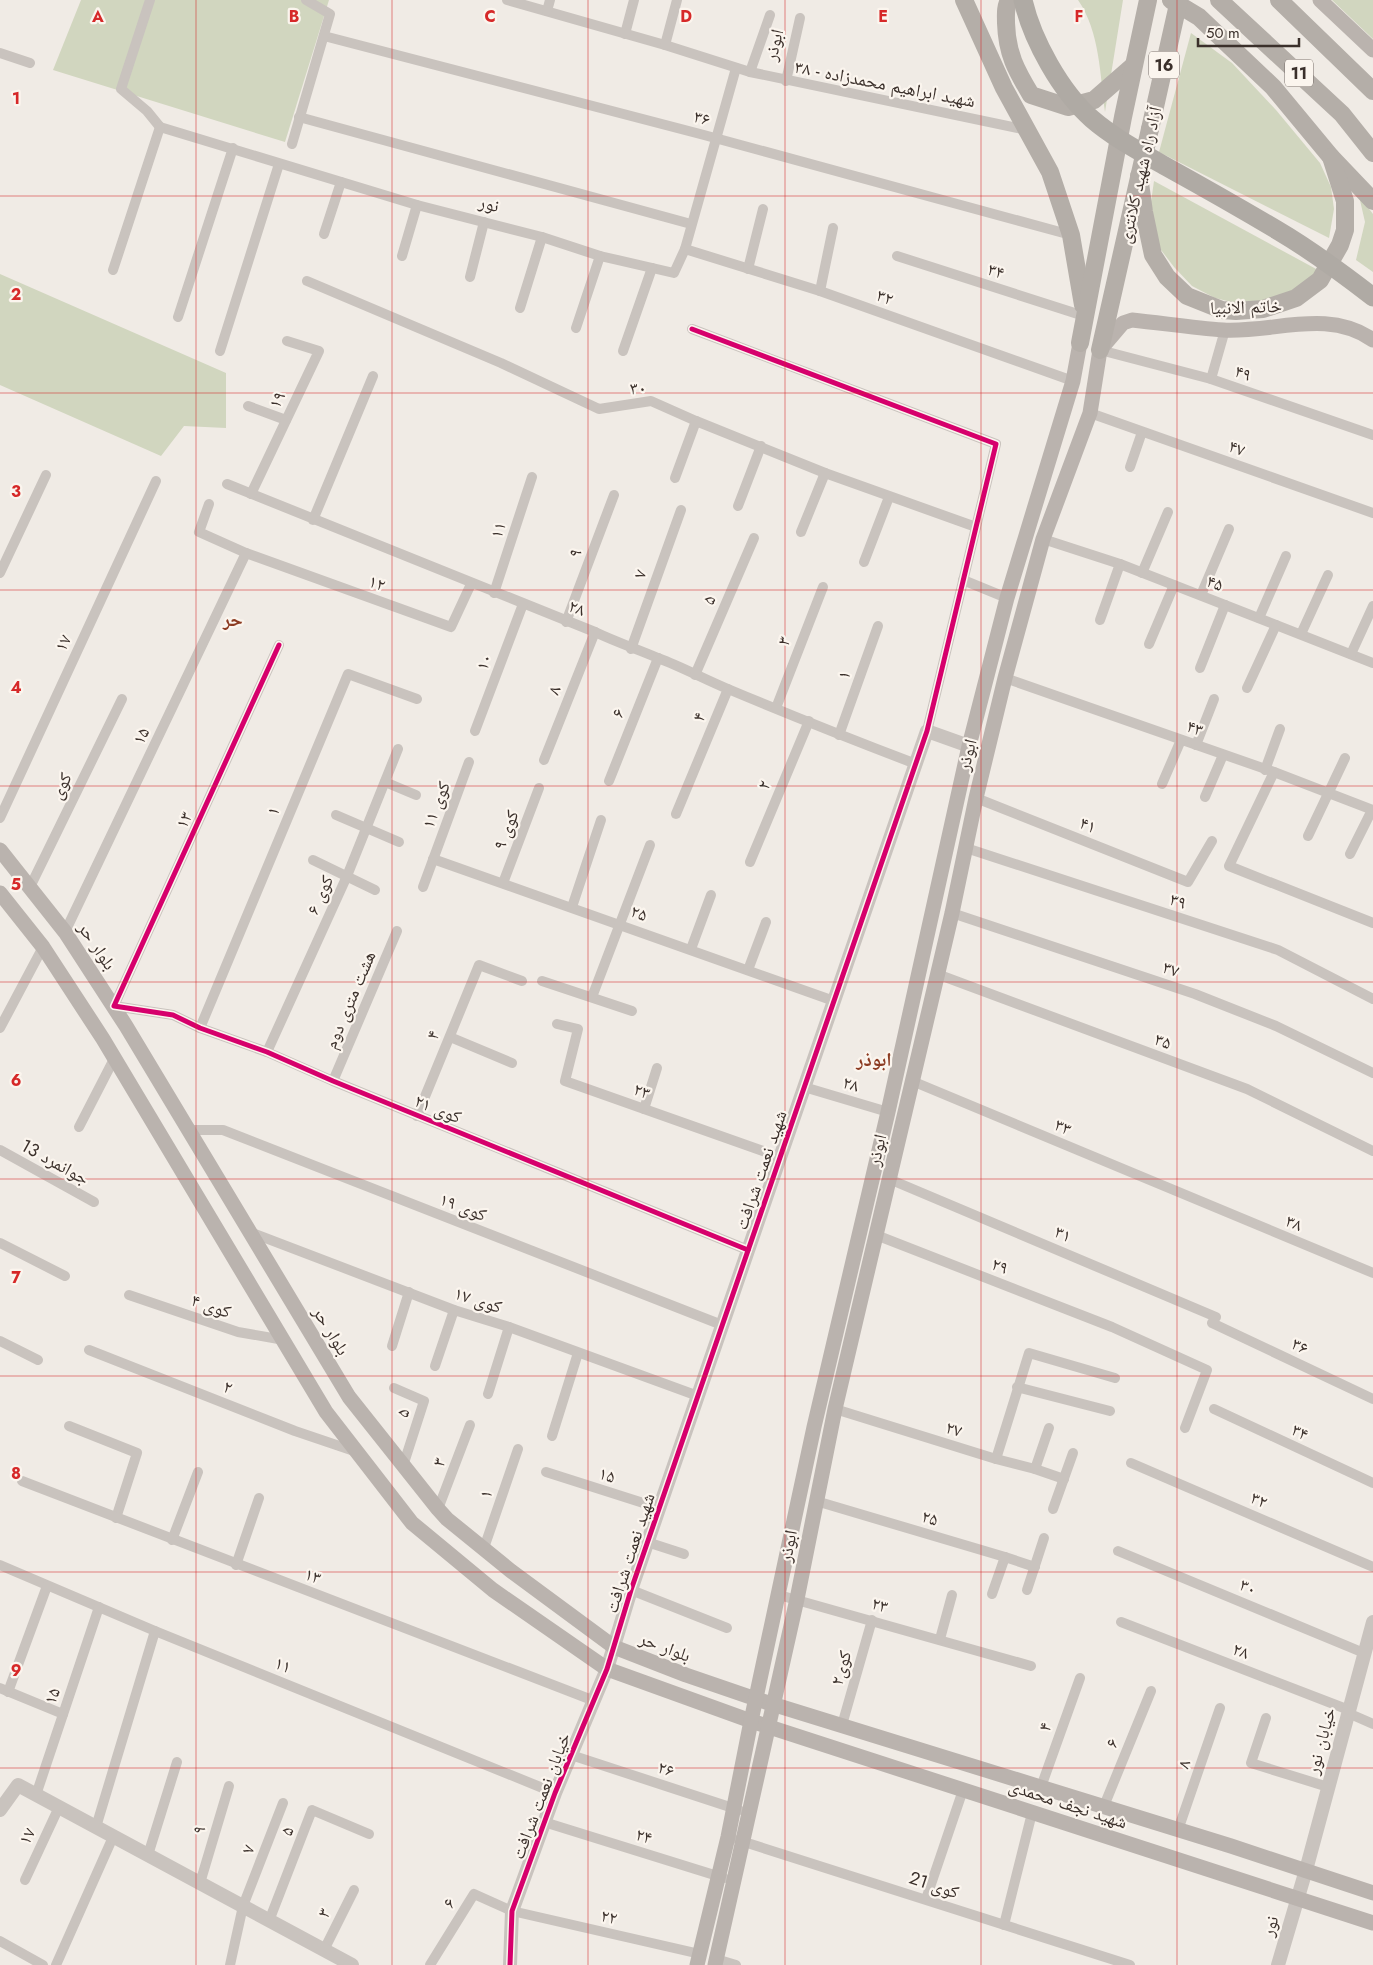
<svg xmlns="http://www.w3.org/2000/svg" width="1373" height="1965" font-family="Jost,'Noto Naskh Arabic',sans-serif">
	<rect width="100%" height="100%" fill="#f0ebe5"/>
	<!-- green -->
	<g fill="#d1d6bf">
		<polygon points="81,0 329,0 285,142 53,70"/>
		<path d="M1078,0H1123L1105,112C1100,75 1100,32 1078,0Z"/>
		<polygon points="1332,0 1373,0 1373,39"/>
		<polygon points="1191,33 1232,63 1276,110 1320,163 1331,187 1334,209 1329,238 1159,152"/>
		<polygon points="1154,181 1318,270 1307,282 1281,298 1240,304 1215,298 1192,286 1174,267 1158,246 1151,202"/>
		<polygon points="1359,196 1373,214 1373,272 1356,260 1365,222"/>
		<polygon points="0,274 226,373 226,428 184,426 161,456 0,385"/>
	</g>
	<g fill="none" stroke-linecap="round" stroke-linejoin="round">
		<!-- minor -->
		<g stroke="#c9c3be" stroke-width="10">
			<polyline points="150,0 121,89 147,111 160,127"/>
			<polyline points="507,0 665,45 750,72 1027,130"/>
			<polyline points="547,11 550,0"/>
			<polyline points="625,34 634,0"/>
			<polyline points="324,36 704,135 1071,235"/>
			<polyline points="665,45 677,0"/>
			<polyline points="0,53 30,63"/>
			<polyline points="750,72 770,15"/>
			<polyline points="786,81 800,18"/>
			<polyline points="299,117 691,224"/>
			<polyline points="160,127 417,205 542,237 600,256 674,273 685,249 736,68"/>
			<polyline points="292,144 330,14 306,0"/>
			<polyline points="324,234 341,182"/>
			<polyline points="685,249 820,291 1073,381"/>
			<polyline points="402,256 417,205"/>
			<polyline points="897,256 1084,316"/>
			<polyline points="748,269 763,209"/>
			<polyline points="113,270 160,127"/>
			<polyline points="470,277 484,222"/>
			<polyline points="307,281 501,363 599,409 651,401 696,421 825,473 976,527"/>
			<polyline points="820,291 833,228"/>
			<polyline points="520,308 542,237"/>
			<polyline points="178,317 233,148"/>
			<polyline points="576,328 600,256"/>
			<polyline points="692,329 996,444 927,731"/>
			<polyline points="1100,350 1211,379 1373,435"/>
			<polyline points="220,351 279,164"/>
			<polyline points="623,351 652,268"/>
			<polyline points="1211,379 1225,330"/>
			<polyline points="248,406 286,420"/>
			<polyline points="1090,413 1373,513"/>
			<polyline points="1130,467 1142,432"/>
			<polyline points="675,478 696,421"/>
			<path d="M227,484L595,632C616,642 637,649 658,658C682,667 704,679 728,689C790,715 853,740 916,764"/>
			<polyline points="251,494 319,351 287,341"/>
			<polyline points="209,504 199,532 246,553 451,627 471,584"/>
			<polyline points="738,506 761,446"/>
			<polyline points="313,520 373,376"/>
			<polyline points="801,532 825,473"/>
			<polyline points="1043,539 1120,564 1373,663"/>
			<polyline points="864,562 889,497"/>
			<polyline points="0,573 46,475"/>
			<polyline points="1142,573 1168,512"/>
			<polyline points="963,580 1007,598"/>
			<polyline points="494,593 532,477"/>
			<polyline points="1201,595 1229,529"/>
			<polyline points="1259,618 1286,556"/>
			<polyline points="1100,620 1120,564"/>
			<polyline points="566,622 614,495"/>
			<polyline points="1301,634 1328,575"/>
			<polyline points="1149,644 1174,585"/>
			<polyline points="279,645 114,1006 173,1015 200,1028 267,1052 333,1081 748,1250"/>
			<polyline points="631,649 681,510"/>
			<polyline points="1351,654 1373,606"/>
			<polyline points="1200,668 1225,605"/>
			<polyline points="695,675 754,538"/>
			<polyline points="1005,678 1274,772 1373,810"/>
			<polyline points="1247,688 1276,625"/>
			<polyline points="776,708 823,587"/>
			<polyline points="475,731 523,604"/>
			<polyline points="839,735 878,626"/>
			<polyline points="1196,745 1214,699"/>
			<polyline points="544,760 595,632"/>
			<polyline points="1265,770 1280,729"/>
			<polyline points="1274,772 1229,866 1373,923"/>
			<polyline points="609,781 658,658"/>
			<polyline points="385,782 416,795"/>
			<polyline points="1162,784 1181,740"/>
			<polyline points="1205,797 1223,755"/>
			<polyline points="976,798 1188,882 1212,841"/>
			<polyline points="676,814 728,689"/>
			<polyline points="336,815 399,842"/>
			<polyline points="0,818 156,481"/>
			<polyline points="1308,836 1345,758"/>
			<polyline points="966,848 1278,950 1373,999"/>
			<polyline points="1350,854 1372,810"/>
			<polyline points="433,859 834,1001"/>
			<polyline points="313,860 375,890"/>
			<polyline points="750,862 809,721"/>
			<polyline points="503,883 539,788"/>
			<polyline points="30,887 122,699"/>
			<polyline points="423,887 469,762"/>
			<polyline points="572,907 601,820"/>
			<polyline points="952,913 1195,994 1276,1026 1373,1073"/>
			<polyline points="65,932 246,553"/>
			<polyline points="691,949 711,895"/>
			<polyline points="748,970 766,922"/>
			<polyline points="937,974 1247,1089 1373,1151"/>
			<polyline points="542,981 632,1011"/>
			<polyline points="592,997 650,845"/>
			<polyline points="557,1024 578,1029 565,1081 780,1157"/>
			<polyline points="0,1028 43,947"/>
			<polyline points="200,1028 348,674 417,699"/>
			<polyline points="450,1037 512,1063"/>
			<polyline points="267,1052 347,876 398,749"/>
			<polyline points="333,1081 397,931"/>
			<polyline points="912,1081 1373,1273"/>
			<polyline points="804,1087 888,1112"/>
			<polyline points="644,1109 657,1068"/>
			<polyline points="417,1116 479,965 522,981"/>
			<polyline points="79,1127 114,1059"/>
			<polyline points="189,1130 223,1130 722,1325"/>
			<polyline points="0,1150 94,1202"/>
			<polyline points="889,1179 1216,1317 1212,1323 1373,1399"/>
			<polyline points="250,1232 454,1310 509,1327 698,1396"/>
			<polyline points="876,1235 1112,1327 1207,1370 1185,1428"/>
			<polyline points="0,1243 65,1276"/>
			<polyline points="129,1295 238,1332 284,1340"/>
			<polyline points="0,1341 38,1360"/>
			<polyline points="392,1346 409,1292"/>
			<polyline points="89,1350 295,1431 357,1452"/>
			<polyline points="435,1366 454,1310"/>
			<polyline points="1017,1387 1110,1411"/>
			<polyline points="394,1388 424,1401 403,1466"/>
			<polyline points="488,1394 509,1327"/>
			<polyline points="835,1409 996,1459 1035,1469 1064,1479"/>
			<polyline points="1214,1409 1373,1483"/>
			<polyline points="69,1426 137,1453 116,1518"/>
			<polyline points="552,1436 578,1353"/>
			<polyline points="996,1459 1029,1353 1115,1378"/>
			<polyline points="1131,1463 1373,1567"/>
			<polyline points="1035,1469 1049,1428"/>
			<polyline points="546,1472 659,1508"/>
			<polyline points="22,1481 592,1700"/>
			<polyline points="816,1501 1005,1557 1035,1567"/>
			<polyline points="438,1509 470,1425"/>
			<polyline points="1053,1509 1073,1453"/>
			<polyline points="172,1540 198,1472"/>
			<polyline points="647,1542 684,1554"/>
			<polyline points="484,1548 518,1449"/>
			<polyline points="1118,1551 1364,1653"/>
			<polyline points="0,1565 155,1631 555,1793"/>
			<polyline points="236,1565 259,1498"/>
			<polyline points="631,1590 727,1628"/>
			<polyline points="1027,1590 1044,1538"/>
			<polyline points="992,1594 1005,1557"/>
			<polyline points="779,1595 1031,1666"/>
			<polyline points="1121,1622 1349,1710"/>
			<polyline points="940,1639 952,1595"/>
			<polyline points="0,1688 63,1714"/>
			<polyline points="8,1692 47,1586"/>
			<polyline points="1348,1713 1373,1724"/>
			<polyline points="1266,1718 1251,1763 1328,1787"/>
			<polyline points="842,1725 872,1620"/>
			<polyline points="571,1755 739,1810"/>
			<polyline points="1041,1787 1080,1678"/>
			<polyline points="36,1795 99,1607"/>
			<polyline points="1104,1806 1151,1691"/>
			<polyline points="544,1822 724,1878"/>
			<polyline points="96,1827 155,1631"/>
			<polyline points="1178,1830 1220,1708"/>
			<polyline points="738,1840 1130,1965"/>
			<polyline points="148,1855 177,1762"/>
			<polyline points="25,1880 59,1807"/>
			<polyline points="200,1883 229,1786"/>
			<polyline points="926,1899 963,1790"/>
			<polyline points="269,1921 312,1810 369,1834"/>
			<polyline points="1004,1925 1032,1813"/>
			<polyline points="0,1941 43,1965"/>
			<polyline points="324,1950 354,1890"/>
			<polyline points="716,1959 736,1965"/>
			<polyline points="56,1965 113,1837"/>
			<polyline points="230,1965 243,1906 283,1803"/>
			<polyline points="430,1965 474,1894 512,1911 700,1954"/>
		</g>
		<!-- tertiary -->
		<g stroke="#c9c3be" stroke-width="14">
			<polyline points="0,1810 18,1785 352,1965"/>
			<polyline points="510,1965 512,1911 555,1793 607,1669 631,1590 927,731 969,746"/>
			<polyline points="1278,1965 1306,1870 1373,1622"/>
		</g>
		<!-- secondary -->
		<g stroke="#bab3ae" stroke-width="15">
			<polyline points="1320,0 1373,50"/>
			<polyline points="0,850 65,932 126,1026 349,1397 438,1509 447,1519 511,1571 614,1647 686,1675 756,1699 1231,1846 1373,1893"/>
			<polyline points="0,893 43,947 103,1039 326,1412 412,1523 493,1590 607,1669 751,1721 1373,1923"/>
			<polyline points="697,1965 728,1837 751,1721 814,1427 888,1112 969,746 1007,598 1073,381 1080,343"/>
			<path d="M715,1965L797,1599L835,1409L952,913L976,798L1005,678L1043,539L1090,413L1100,350L1123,323L1132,320C1162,323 1193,328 1223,330C1274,333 1327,308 1373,340"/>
		</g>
		<!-- trunk -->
		<g stroke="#b4aea8" stroke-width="18">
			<polyline points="964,0 1004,88 1050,172 1071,235 1083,305"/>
			<path d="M1009,0C1005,8 1006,14 1006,23C1007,54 1016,70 1031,95L1068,107L1094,100L1133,66"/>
			<polyline points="1171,0 1199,17 1273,87 1331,157 1373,201"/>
			<polyline points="1219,0 1342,114 1373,153"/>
			<polyline points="1279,0 1373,91"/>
			<polyline points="1139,176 1144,212 1153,255 1167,277 1187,296 1222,310 1236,311 1263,309 1296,298 1320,280 1340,245 1345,230 1345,201 1331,157"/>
			<polyline points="1080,343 1123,117 1148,0"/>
			<polyline points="1100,350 1150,129"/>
		</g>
		<!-- trunk-bridge -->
		<polyline stroke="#b4aea8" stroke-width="18" points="1150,129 1179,0"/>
		<!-- motorway-bridge -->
		<path stroke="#afaaa4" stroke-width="19" d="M1023,0C1032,40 1061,92 1092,119C1114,138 1141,152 1165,166C1203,187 1240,208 1277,230C1311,250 1342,273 1373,297"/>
		<defs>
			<g id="cycleway">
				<polyline points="279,645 114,1006 173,1015 200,1028 267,1052 333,1081 748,1250"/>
				<polyline points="510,1965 512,1911 555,1793 607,1669 631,1590 927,731 996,444 692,329"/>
			</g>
		</defs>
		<!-- cycleway casing -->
		<use href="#cycleway" stroke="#fbf5ee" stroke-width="8"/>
		<!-- cycleway -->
		<use href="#cycleway" stroke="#d6006c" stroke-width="5"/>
	</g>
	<!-- grid -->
	<path fill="none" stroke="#d62828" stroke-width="1" stroke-opacity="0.55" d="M196,0V1965M392,0V1965M588,0V1965M785,0V1965M981,0V1965M1177,0V1965M0,196H1373M0,393H1373M0,590H1373M0,786H1373M0,982H1373M0,1179H1373M0,1376H1373M0,1572H1373M0,1768H1373"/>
	<g text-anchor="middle" stroke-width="4.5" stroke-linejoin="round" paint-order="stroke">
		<!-- shield labels -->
		<g fill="#fbf5ee" stroke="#756b66" stroke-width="1">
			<rect x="1149" y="51.5" width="30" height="27" rx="4"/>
			<rect x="1285" y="59.5" width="28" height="27" rx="4"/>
		</g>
		<g font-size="16" font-weight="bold" fill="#3b302b">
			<text x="1164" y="71">16</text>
			<text x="1299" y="79">11</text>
		</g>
		<!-- street labels -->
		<g font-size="18" fill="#3b302b" stroke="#fbf5ee">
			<text transform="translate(774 45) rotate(-77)" y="6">ابوذر</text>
			<text transform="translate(885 84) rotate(11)" y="6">شهید ابراهیم محمدزاده - ۳۸</text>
			<text transform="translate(702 118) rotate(15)" y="6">۳۶</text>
			<text transform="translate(1140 175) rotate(-77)" y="6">آزاد راه شهید کلانتری</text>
			<text transform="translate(489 204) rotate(14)" y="6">نور</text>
			<text transform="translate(996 271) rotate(18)" y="6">۳۴</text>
			<text transform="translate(885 297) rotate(20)" y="6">۳۲</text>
			<text transform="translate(1246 307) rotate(-2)" y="6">خاتم الانبیا</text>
			<text transform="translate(1243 373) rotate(19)" y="6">۴۹</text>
			<text transform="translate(638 388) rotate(-4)" y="6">۳۰</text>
			<text transform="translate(277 400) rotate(-65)" y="6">۱۹</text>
			<text transform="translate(1237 448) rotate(19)" y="6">۴۷</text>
			<text transform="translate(498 530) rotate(-72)" y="6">۱۱</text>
			<text transform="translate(575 553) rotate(-69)" y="6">۹</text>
			<text transform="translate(640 574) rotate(-70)" y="6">۷</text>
			<text transform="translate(377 583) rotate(20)" y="6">۱۲</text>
			<text transform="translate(1215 583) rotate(21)" y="6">۴۵</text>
			<text transform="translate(709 600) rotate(-67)" y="6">۵</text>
			<text transform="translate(577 608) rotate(21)" y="6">۲۸</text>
			<text transform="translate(784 641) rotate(-68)" y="6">۳</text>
			<text transform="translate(63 643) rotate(-65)" y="6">۱۷</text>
			<text transform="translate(484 662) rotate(-69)" y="6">۱۰</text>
			<text transform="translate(844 675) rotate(-70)" y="6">۱</text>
			<text transform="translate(554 690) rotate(-69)" y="6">۸</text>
			<text transform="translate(618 713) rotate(-68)" y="6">۶</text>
			<text transform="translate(699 717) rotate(-67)" y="6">۴</text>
			<text transform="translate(1195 728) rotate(19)" y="6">۴۳</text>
			<text transform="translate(141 736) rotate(-65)" y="6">۱۵</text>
			<text transform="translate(967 755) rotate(-76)" y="6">ابوذر</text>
			<text transform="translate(764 785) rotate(-68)" y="6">۲</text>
			<text transform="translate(61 786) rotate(-64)" y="6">کوی</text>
			<text transform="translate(436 805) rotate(-69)" y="6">کوی ۱۱</text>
			<text transform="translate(273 811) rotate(-67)" y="6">۱</text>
			<text transform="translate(184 820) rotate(-65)" y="6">۱۳</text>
			<text transform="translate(1088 825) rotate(22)" y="6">۴۱</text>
			<text transform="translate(506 830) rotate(-69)" y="6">کوی ۹</text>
			<text transform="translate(320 895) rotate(-66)" y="6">کوی ۶</text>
			<text transform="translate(1178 901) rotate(18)" y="6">۳۹</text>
			<text transform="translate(639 913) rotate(20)" y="6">۲۵</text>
			<text transform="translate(97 946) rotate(56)" y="6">بلوار حر</text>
			<text transform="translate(1171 969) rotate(18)" y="6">۳۷</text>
			<text transform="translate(350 1000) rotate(-67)" y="6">هشت متری دوم</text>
			<text transform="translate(433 1035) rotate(-68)" y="6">۴</text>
			<text transform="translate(1163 1041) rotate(20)" y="6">۳۵</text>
			<text transform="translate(851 1084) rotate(17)" y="6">۲۸</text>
			<text transform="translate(642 1091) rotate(20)" y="6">۲۳</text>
			<text transform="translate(438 1109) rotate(22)" y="6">کوی ۲۱</text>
			<text transform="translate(1063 1127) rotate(23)" y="6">۳۳</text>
			<text transform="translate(877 1150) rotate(-77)" y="6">ابوذر</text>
			<text transform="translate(55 1162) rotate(29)" y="6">جوانمرد 13</text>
			<text transform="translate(761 1170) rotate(-71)" y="6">شهید نعمت شرافت</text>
			<text transform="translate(463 1207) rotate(21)" y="6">کوی ۱۹</text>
			<text transform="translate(1294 1223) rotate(22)" y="6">۳۸</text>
			<text transform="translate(1063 1234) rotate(23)" y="6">۳۱</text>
			<text transform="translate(1000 1266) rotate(21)" y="6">۲۹</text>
			<text transform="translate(478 1300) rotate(18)" y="6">کوی ۱۷</text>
			<text transform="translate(211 1306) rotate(19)" y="6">کوی ۴</text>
			<text transform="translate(331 1331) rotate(59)" y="6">بلوار حر</text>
			<text transform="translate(1300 1346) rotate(25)" y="6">۳۶</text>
			<text transform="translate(228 1387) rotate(21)" y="6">۲</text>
			<text transform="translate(403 1413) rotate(-73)" y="6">۵</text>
			<text transform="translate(954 1429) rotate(17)" y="6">۲۷</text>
			<text transform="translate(1300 1432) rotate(25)" y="6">۳۴</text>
			<text transform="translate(439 1462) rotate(-69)" y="6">۳</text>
			<text transform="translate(607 1475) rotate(18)" y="6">۱۵</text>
			<text transform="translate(486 1494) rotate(-71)" y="6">۱</text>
			<text transform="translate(1259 1500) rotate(23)" y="6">۳۲</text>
			<text transform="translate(930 1518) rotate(16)" y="6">۲۵</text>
			<text transform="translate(788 1546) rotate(-79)" y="6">ابوذر</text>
			<text transform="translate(630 1553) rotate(-72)" y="6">شهید نعمت شرافت</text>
			<text transform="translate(313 1576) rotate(21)" y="6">۱۳</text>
			<text transform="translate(1248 1587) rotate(23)" y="6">۳۰</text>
			<text transform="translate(880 1605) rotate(16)" y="6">۲۳</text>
			<text transform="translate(665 1647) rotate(21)" y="6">بلوار حر</text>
			<text transform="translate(1241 1651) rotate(21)" y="6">۲۸</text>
			<text transform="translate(283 1665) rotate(22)" y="6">۱۱</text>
			<text transform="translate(841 1668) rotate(-74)" y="6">کوی۲</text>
			<text transform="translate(52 1696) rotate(-71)" y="6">۱۵</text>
			<text transform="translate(1045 1727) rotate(-70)" y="6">۴</text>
			<text transform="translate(1321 1741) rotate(-75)" y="6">خیابان نور</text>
			<text transform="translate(1112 1743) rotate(-68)" y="6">۶</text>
			<text transform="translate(1184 1764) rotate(-71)" y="6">۸</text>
			<text transform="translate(666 1769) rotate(18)" y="6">۲۶</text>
			<text transform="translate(541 1796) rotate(-69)" y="6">خیابان نعمت شرافت</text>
			<text transform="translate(1068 1804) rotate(18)" y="6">شهید نجف محمدی</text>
			<text transform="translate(199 1830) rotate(-73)" y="6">۹</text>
			<text transform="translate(287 1831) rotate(-69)" y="6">۵</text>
			<text transform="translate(27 1836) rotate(-64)" y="6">۱۷</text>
			<text transform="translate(644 1836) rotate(17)" y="6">۲۴</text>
			<text transform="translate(248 1849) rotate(-69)" y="6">۷</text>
			<text transform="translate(934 1885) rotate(18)" y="6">کوی 21</text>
			<text transform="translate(449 1903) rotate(-58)" y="6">۶</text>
			<text transform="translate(324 1913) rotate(-63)" y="6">۳</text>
			<text transform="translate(609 1917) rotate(13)" y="6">۲۲</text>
			<text transform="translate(1270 1926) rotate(-74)" y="6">نور</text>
		</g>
		<!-- neighbourhood labels -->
		<g font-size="19" font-weight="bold" fill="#8c3b22" stroke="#fbf5ee">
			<text x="233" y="626">حر</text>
			<text x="874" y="1066">ابوذر</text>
		</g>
	</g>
	<g font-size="16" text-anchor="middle" font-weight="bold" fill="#d62828" stroke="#fbf5ee" stroke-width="4.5" stroke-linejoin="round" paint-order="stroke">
		<text x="98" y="22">A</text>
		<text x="294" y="22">B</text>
		<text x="490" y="22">C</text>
		<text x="686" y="22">D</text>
		<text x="883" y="22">E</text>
		<text x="1079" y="22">F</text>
		<text x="16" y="104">1</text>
		<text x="16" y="300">2</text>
		<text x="16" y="497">3</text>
		<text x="16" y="693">4</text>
		<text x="16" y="890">5</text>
		<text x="16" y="1086">6</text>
		<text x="16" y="1283">7</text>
		<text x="16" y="1479">8</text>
		<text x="16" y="1676">9</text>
	</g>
	<!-- scale -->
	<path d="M1198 38v8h101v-8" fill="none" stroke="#3b302b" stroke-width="2.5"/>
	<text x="1206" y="38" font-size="15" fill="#3b302b" stroke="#fbf5ee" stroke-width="4" paint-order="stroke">50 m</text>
</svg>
